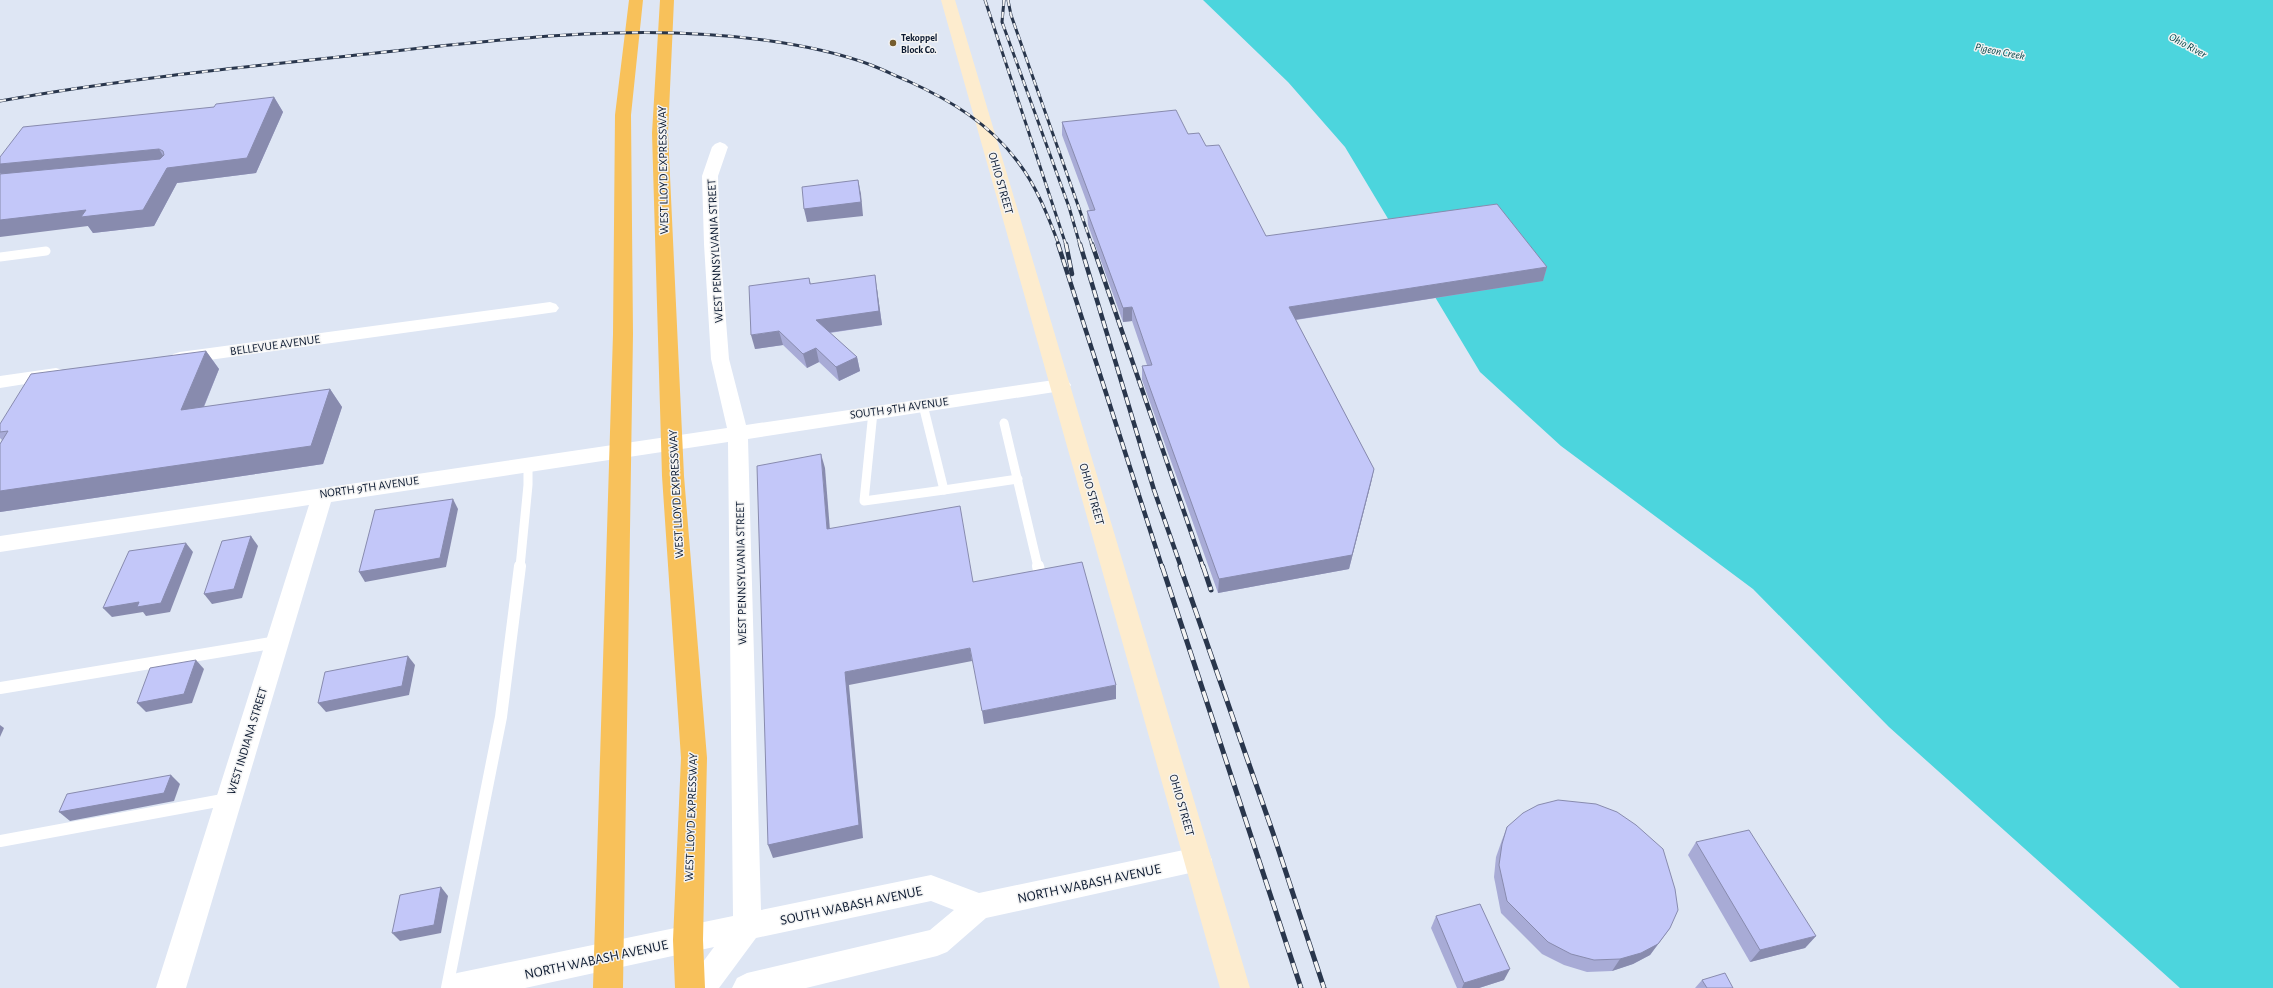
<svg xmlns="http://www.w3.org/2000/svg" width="2273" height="988" font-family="'Alegreya Sans',sans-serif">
	<rect width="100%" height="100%" fill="#dee6f4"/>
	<!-- water -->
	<polygon fill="#4cd5dd" points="1203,0 2273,0 2273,988 2180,988 1889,727 1753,589 1561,446 1480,372 1345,147 1288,82"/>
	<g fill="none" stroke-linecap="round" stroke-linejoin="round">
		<!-- lane-far1 -->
		<g stroke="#fff" stroke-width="9">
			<polyline points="0,257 46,251"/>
			<polyline points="873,412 864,501 944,490 923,405"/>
			<polyline points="1004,423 1038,567"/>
			<polyline points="944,490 1018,479"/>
			<polyline points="520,567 528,485 528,465"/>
		</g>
		<!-- lane -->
		<g stroke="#fff" stroke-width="12">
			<polyline points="1038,566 1040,575"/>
			<polyline points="0,688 277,642"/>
			<polyline points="0,841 228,799"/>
			<polyline points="447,988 501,717 520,566"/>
		</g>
		<!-- street -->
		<g fill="#fff" fill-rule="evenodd">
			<polygon points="720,142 725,144 728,147 718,176 720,244 729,359 746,425 1061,379 1068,381 1071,385 1068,389 1061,391 748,439 761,910 931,875 979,893 1198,847 1208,851 1212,860 1208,869 986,918 947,952 937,956 806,988 732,988 737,978 747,973 930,930 954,910 931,901 756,938 719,988 686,988 691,978 714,947 525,988 442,988 447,978 457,973 733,916 728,442 331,502 186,988 156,988 309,505 0,552 0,536 727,428 711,359 704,244 702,176 712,147 715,144"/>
			<polygon points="550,302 556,304 559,308 556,312 180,364 173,362 171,358 173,354 180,352"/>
			<polygon points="56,368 63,370 66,374 63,378 0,388 0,376"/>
		</g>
		<!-- secondary -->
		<polygon fill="#fdecce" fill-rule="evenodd" points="941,0 955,0 1250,988 1220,988"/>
		<!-- highway -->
		<g fill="#f8c15a" fill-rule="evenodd">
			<polygon points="629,0 643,0 631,115 633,334 623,988 593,988 613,334 615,115"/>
			<polygon points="660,0 674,0 668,133 684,476 707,758 703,940 705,988 675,988 673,940 681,758 662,476 652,133"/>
		</g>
		<defs>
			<g id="rail-far2">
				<polyline points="985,0 1066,245"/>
				<polyline points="1004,0 1002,22 1069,207 1080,245"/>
				<polyline points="1008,0 1011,15 1092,245"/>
				<path d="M0,101C122,79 244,67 367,54C498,40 632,22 764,40C800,45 837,52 871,65C884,70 896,76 908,81C950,100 990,124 1018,162C1037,187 1048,216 1059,245"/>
			</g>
			<g id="rail-far1">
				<polyline points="1058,244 1162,567"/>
				<polyline points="1066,244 1072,274"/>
				<polyline points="1080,244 1154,490 1181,567"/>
				<polyline points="1092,244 1203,567"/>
			</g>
			<g id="rail">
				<polyline points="1162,566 1301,988"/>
				<polyline points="1180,566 1273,833 1324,988"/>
				<polyline points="1203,566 1211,590"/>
			</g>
		</defs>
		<!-- rail-far2 casing -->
		<use href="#rail-far2" stroke="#29364c" stroke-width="3"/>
		<!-- rail-far1 casing -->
		<use href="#rail-far1" stroke="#29364c" stroke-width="4.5"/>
		<!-- rail casing -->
		<use href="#rail" stroke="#29364c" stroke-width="5"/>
		<!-- rail-far2 -->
		<use href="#rail-far2" stroke="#f3f3f3" stroke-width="2" stroke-dasharray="6" stroke-linecap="butt"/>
		<!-- rail-far1 -->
		<use href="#rail-far1" stroke="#f3f3f3" stroke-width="3" stroke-dasharray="8" stroke-linecap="butt"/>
		<!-- rail -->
		<use href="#rail" stroke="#f3f3f3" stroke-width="3.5" stroke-dasharray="11" stroke-linecap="butt"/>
	</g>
	<!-- wall -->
	<g fill="#a8abd6">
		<polygon points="274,97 283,112 256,173 177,183 154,226 93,233 88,226 0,173 0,157 214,107"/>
		<polygon points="1062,122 1188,134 1206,146 1266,236 1547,267 1543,281 1296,320 1374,469 1371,483 1349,569 1218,593 1142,380 1142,366 1147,365 1132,321 1123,322 1088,225 1087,211 1090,211 1062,135"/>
		<polygon points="809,278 811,284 877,289 882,325 830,333 857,357 860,371 839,381 819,362 807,368 783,345 755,349"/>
		<polygon points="206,351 219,369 204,407 330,389 342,407 323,464 0,512 0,444 2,440 0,438 0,424"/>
		<polygon points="1507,827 1670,928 1650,955 1633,964 1612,971 1587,972 1564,965 1542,954 1501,913 1494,877 1496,857 1502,840"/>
		<polygon points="1696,842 1816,936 1805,948 1750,962 1688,855"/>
		<polygon points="1436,916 1504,980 1479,988 1457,988 1431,928"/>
		<polygon points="1702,980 1733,988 1695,988"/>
	</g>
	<!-- shaded-wall -->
	<g fill="#888bae">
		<polygon points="274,97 283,112 256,173 177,183 154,226 93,233 88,226 0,237 0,220 167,168"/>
		<polygon points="159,149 168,164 6,180 0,173 0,164"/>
		<polygon points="858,180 861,194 863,216 807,222 804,209"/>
		<polygon points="1547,267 1543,281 1287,321 1289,307"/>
		<polygon points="875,275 877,289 882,325 819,334 816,320"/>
		<polygon points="1132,307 1132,321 1123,322 1123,308"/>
		<polygon points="779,331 783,345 755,349 751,335"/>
		<polygon points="816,348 819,362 807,368 803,354"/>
		<polygon points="206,351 219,369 195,428 181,410"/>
		<polygon points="857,357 860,371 839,381 836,367"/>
		<polygon points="330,389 342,407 323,464 0,512 0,491"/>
		<polygon points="821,454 825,468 831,543 827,529"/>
		<polygon points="1374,469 1371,483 1349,569 1218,593 1219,579"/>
		<polygon points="453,499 458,509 446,567 365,582 359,572"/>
		<polygon points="251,536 258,546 242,598 212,604 204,594"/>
		<polygon points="186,543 193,552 170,612 146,616 143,612 112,617 103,608"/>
		<polygon points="970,648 972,661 849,685 863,838 773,858 768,845 845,672"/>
		<polygon points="408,656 415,665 409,695 326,712 318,703"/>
		<polygon points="196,660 204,669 192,703 146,712 137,703"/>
		<polygon points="1116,685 1116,699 984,724 982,711"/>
		<polygon points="0,725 4,728 0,737"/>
		<polygon points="171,775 180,784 174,801 70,821 59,812"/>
		<polygon points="441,887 448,896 441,933 400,941 392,933"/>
		<polygon points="1670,928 1650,955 1633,964 1612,971 1620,959"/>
		<polygon points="1816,936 1805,948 1750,962 1760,950"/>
		<polygon points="1510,969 1504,980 1479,988 1462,988 1464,983"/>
	</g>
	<!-- building -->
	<g fill="#c3c7f9" stroke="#888bae">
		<polygon points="274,97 247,158 167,168 143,210 81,217 86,210 0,220 0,174 160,159 164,155 163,151 159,149 0,164 0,157 23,127 214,107 216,104"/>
		<polygon points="1176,110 1188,134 1199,133 1206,146 1219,145 1266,236 1497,204 1547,267 1289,307 1374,469 1352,555 1219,579 1142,366 1152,365 1132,307 1123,308 1087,211 1095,210 1062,122"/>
		<polygon points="858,180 861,202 804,209 802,187"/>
		<polygon points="875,275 879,311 816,320 857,357 836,367 816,348 803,354 779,331 751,335 749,286 809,278 810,284"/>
		<polygon points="206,351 181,410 330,389 311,446 0,491 0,444 8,431 0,432 0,424 31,374"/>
		<polygon points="821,454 827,529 960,506 973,582 1082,562 1116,685 982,711 970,648 845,672 859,825 768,845 757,466"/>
		<polygon points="453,499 440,558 359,572 375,510"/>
		<polygon points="251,536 234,589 204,594 222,541"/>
		<polygon points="186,543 161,603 137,607 139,602 103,608 129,551"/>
		<polygon points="408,656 402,686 318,703 325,672"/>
		<polygon points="196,660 184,694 137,703 150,668"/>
		<polygon points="171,775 164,793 59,812 67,794"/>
		<polygon points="1558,800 1596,804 1617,812 1636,825 1663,849 1675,889 1678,910 1670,928 1658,944 1641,953 1620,959 1594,960 1571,954 1548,942 1507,901 1499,865 1502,844 1507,827 1523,813 1538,805"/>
		<polygon points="1749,830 1816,936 1760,950 1696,842"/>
		<polygon points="441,887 434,925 392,933 400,895"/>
		<polygon points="1480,904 1510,969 1464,983 1436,916"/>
		<polygon points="1725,973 1733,988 1707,988 1702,980"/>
	</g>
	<!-- markers -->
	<circle fill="#755c2d" stroke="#f3f3f3" stroke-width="1.5" cx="893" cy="43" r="4"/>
	<g text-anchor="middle" stroke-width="3" stroke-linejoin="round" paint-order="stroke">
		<!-- far-poi labels -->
		<g font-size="10" font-weight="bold" fill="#0a182f" stroke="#f3f3f3" text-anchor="start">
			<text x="901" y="41">Tekoppel<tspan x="901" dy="12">Block Co.</tspan></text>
		</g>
		<!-- far-water labels -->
		<g font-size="11" font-style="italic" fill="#064649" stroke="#f3f3f3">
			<text transform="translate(2188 45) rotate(28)" y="4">Ohio River</text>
			<text transform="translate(2000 51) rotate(11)" y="4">Pigeon Creek</text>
		</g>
		<!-- street labels -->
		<g font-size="12" fill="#0a182f" stroke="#f3f3f3">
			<text transform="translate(663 170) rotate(-91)" y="4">WEST LLOYD EXPRESSWAY</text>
			<text transform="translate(1001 183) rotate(74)" y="4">OHIO STREET</text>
			<text transform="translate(715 251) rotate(-93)" y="4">WEST PENNSYLVANIA STREET</text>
			<text transform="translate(275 345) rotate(-8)" y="4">BELLEVUE AVENUE</text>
			<text transform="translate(899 408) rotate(-8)" y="4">SOUTH 9TH AVENUE</text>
			<text transform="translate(369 487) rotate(-8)" y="4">NORTH 9TH AVENUE</text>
			<text transform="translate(676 494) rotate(-93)" y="4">WEST LLOYD EXPRESSWAY</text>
			<text transform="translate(1092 494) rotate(74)" y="4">OHIO STREET</text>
			<text transform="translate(741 573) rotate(-91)" y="4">WEST PENNSYLVANIA STREET</text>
			<text transform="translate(247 741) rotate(-73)" y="4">WEST INDIANA STREET</text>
			<text transform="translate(1182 805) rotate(74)" y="4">OHIO STREET</text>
			<text transform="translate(691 817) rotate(-88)" y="4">WEST LLOYD EXPRESSWAY</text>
		</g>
		<!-- near-street labels -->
		<g font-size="14" fill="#0a182f" stroke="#f3f3f3">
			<text transform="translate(1089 883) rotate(-12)" y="5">NORTH WABASH AVENUE</text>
			<text transform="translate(851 905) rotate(-12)" y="5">SOUTH WABASH AVENUE</text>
			<text transform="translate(596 959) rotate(-12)" y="5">NORTH WABASH AVENUE</text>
		</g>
	</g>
</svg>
